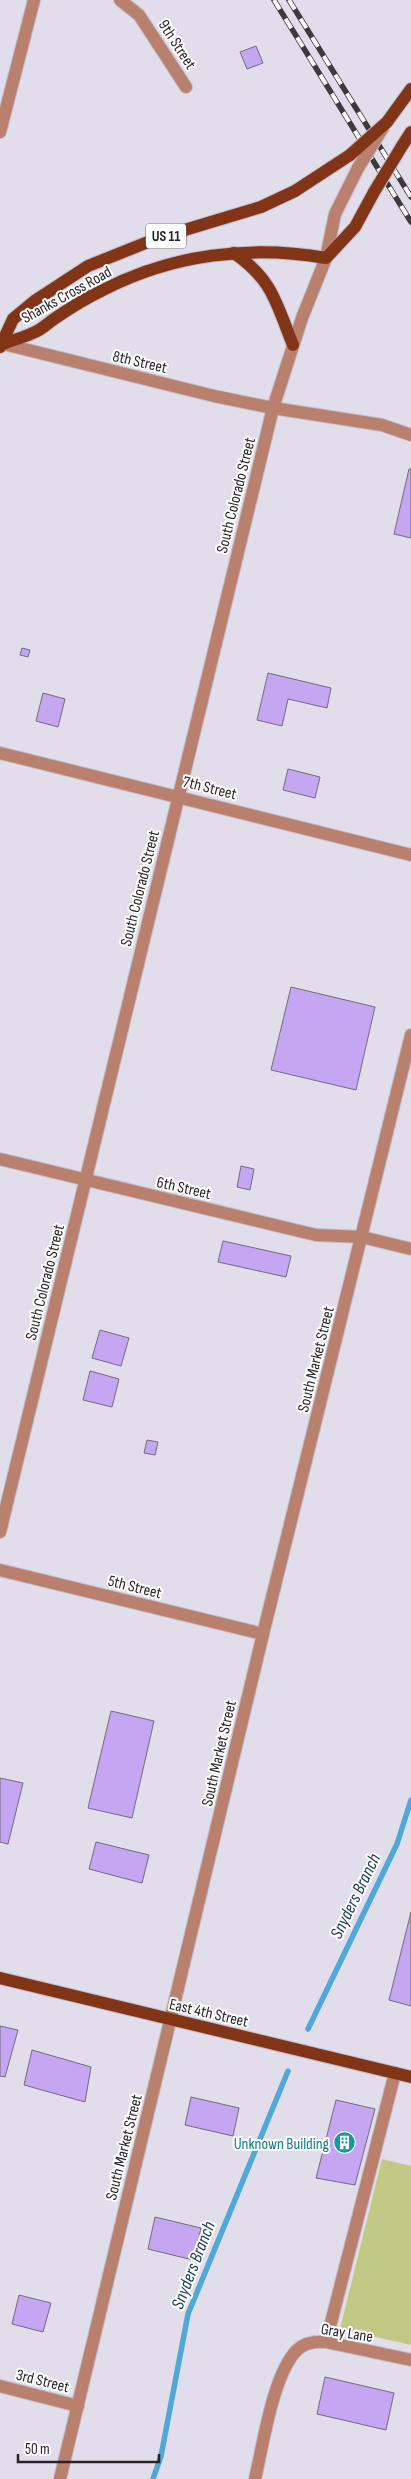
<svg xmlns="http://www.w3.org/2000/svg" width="411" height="2479" font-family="'Sofia Sans Condensed',sans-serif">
	<rect width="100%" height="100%" fill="#e2ddeb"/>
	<!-- green -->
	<polygon fill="#c0ca85" points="382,2159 411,2166 411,2345 340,2329"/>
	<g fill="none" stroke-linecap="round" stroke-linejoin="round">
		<!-- stream -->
		<g stroke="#4fa8d7" stroke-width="5.5">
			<polyline points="308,2029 397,1844 411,1800"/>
			<polyline points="153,2479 161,2456 188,2314 288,2071"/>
		</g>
	</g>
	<!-- building -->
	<g fill="#c4a6f2" stroke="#716c79">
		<polygon points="256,46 263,63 247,69 240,52"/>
		<polygon points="409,469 411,469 411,538 394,534"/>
		<polygon points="22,648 30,650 28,657 20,655"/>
		<polygon points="268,673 331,688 327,708 288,699 282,726 257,720"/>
		<polygon points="43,693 65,699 58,727 36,721"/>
		<polygon points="288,769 320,777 315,798 283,790"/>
		<polygon points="291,987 375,1007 356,1090 271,1070"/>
		<polygon points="241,1166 254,1169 250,1190 237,1187"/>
		<polygon points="223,1241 291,1256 286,1277 218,1262"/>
		<polygon points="100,1330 129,1338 121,1366 92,1358"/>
		<polygon points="90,1371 119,1379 112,1407 83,1400"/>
		<polygon points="147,1440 158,1442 155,1455 144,1453"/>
		<polygon points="111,1711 154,1721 132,1818 88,1808"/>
		<polygon points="0,1778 23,1783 8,1844 0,1842"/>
		<polygon points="96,1842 149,1855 142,1883 89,1869"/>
		<polygon points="411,1912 411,2006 389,2000"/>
		<polygon points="0,2026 18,2030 5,2077 0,2076"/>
		<polygon points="32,2050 91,2067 85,2102 24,2085"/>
		<polygon points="191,2097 239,2108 233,2136 185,2125"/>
		<polygon points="336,2100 375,2109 355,2185 316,2178"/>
		<polygon points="155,2217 201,2228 193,2260 148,2249"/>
		<polygon points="19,2295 51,2303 43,2332 12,2324"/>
		<polygon points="325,2377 394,2393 386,2430 317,2414"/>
	</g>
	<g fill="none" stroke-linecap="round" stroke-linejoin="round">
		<defs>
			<g id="minor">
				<polyline points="120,0 139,15 186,87"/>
				<polyline points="0,132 34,0"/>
				<polyline points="0,343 214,396 273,408 382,425 411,435"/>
				<polyline points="0,753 411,855"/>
				<polyline points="0,1159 316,1235 362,1237 411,1249"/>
				<polyline points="0,1532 273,408 302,318 326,258 335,214 358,168"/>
				<polyline points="0,1570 263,1634"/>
				<polyline points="326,2342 395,2073"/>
				<polyline points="0,2386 78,2406"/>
				<polyline points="60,2479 263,1634 411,1035"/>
				<path d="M255,2479C263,2445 273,2374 297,2350C305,2342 315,2341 326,2342L411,2360"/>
			</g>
			<g id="major">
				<polyline points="387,122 411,89"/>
				<polyline points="402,146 411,132"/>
				<path d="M234,253C273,280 276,303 293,345"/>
				<path d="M3,344C13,340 25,337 35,332C42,329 48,323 54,319C70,308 86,298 103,290C173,254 250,245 326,258L355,227L374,192"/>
				<polyline points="0,347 13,319 36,300 88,266 158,238 261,207 295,191 350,155"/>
				<polyline points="0,1978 411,2077"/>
			</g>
		</defs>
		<!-- minor casing -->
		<use href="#minor" stroke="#c0bcc8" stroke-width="14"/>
		<!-- major casing -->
		<use href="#major" stroke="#c0bcc8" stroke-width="14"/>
		<!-- minor -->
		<use href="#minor" stroke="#b9806d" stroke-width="12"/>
		<!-- major -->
		<use href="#major" stroke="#823417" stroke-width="12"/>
		<defs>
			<g id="rail">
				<polyline points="274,0 411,222"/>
				<polyline points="289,0 411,197"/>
			</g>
		</defs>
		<!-- rail casing -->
		<use href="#rail" stroke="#3c393f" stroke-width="5.5"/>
		<!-- rail -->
		<use href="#rail" stroke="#fff" stroke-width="4" stroke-dasharray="11" stroke-linecap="butt"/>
		<defs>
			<polyline id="minor-bridge" points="358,168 384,126"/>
			<g id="major-bridge">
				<polyline points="350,155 387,122"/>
				<polyline points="374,192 402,146"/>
			</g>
		</defs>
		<!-- minor-bridge casing -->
		<use href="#minor-bridge" stroke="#c0bcc8" stroke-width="14" stroke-linecap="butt"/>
		<!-- major-bridge casing -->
		<use href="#major-bridge" stroke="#c0bcc8" stroke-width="14" stroke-linecap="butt"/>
		<!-- minor-bridge -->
		<use href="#minor-bridge" stroke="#b9806d" stroke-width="12"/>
		<!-- major-bridge -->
		<use href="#major-bridge" stroke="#823417" stroke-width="12"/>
	</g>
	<!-- icons -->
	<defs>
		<symbol id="building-disc" viewBox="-11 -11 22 22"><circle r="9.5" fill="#0f9aa8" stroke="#fff"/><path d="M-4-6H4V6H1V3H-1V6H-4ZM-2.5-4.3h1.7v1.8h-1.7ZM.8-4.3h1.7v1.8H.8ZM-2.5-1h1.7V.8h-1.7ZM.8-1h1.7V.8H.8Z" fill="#fff"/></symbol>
	</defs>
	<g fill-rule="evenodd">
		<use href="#building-disc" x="332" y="2130" width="25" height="25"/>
	</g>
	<g text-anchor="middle" stroke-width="4" stroke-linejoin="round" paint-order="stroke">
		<!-- shield labels -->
		<rect fill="#fff" stroke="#676669" stroke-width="1" x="146" y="223.5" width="40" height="25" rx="4"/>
		<g font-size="15" font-weight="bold" fill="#262429">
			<text x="166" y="241">US 11</text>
		</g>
		<!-- street labels -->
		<g font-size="16" fill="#262429" stroke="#fff">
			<text transform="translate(178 44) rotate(57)" y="6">9th Street</text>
			<text transform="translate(66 294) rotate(-29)" y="6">Shanks Cross Road</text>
			<text transform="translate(140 361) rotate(13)" y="6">8th Street</text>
			<text transform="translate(235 495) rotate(-76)" y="6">South Colorado Street</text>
			<text transform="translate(210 787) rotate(14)" y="6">7th Street</text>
			<text transform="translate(139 888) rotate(-76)" y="6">South Colorado Street</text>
			<text transform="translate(184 1187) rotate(13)" y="6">6th Street</text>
			<text transform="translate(44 1282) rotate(-76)" y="6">South Colorado Street</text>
			<text transform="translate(315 1359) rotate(-76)" y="6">South Market Street</text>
			<text transform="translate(135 1586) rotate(14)" y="6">5th Street</text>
			<text transform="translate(218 1753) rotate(-77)" y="6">South Market Street</text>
			<text transform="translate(209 2012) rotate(13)" y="6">East 4th Street</text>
			<text transform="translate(123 2147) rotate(-76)" y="6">South Market Street</text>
			<text transform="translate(347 2332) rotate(9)" y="6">Gray Lane</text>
			<text transform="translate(43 2380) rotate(14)" y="6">3rd Street</text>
		</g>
		<!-- culture labels -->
		<g font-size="16" fill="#0d838f" stroke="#fff" text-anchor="end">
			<text x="329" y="2149">Unknown Building</text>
		</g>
		<!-- water labels -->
		<g font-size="18" font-style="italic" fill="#163c51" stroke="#fff">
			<text transform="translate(355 1896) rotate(-64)" y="6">Snyders Branch</text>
			<text transform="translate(193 2265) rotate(-69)" y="6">Snyders Branch</text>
		</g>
	</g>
	<!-- scale -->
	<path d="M18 2454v8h141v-8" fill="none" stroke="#262429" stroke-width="2.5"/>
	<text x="25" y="2454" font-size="15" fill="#262429" stroke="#ffffff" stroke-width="4" paint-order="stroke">50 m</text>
</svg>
